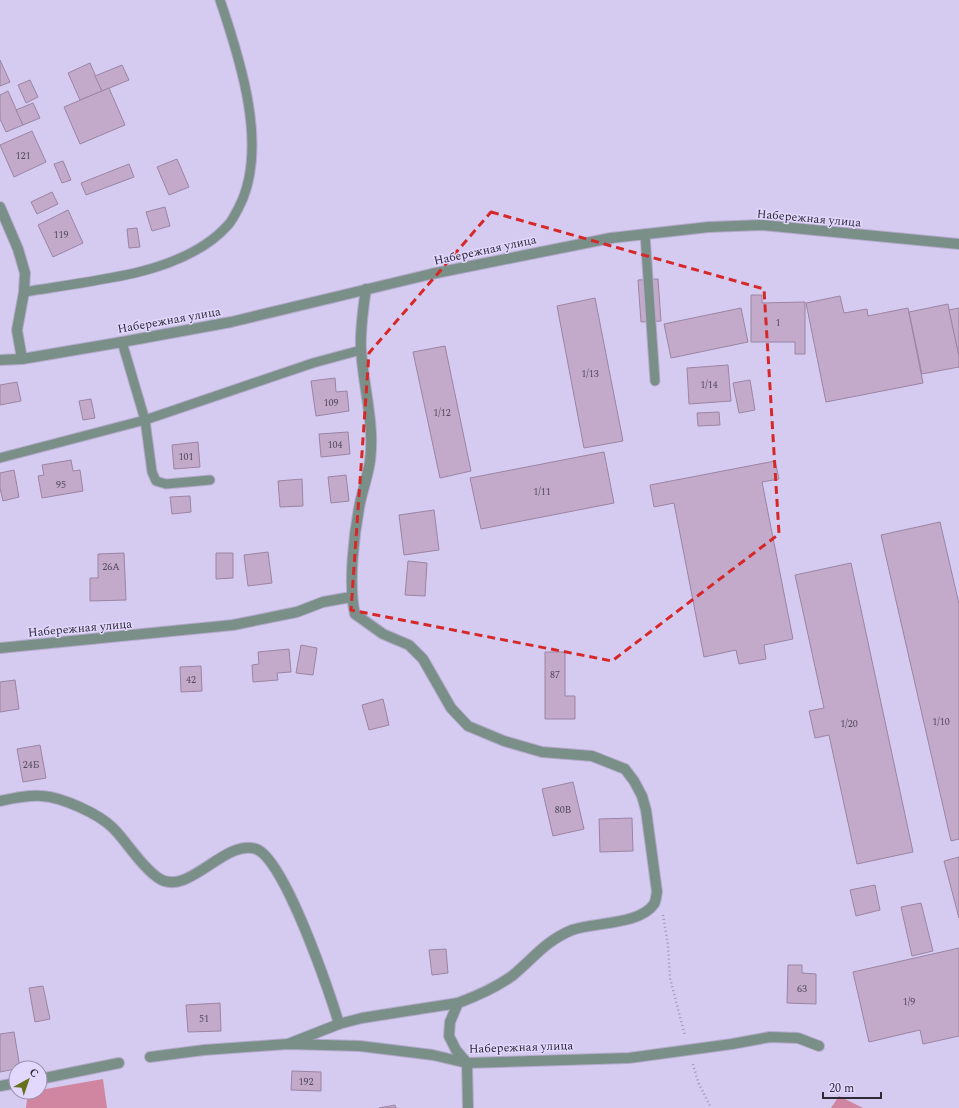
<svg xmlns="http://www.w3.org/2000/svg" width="959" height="1108" font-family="Spectral,serif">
	<rect width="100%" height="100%" fill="#d5cbf1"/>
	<!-- forest -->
	<g fill="#d086a0">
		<polygon points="103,1079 107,1108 26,1108 28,1092 40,1092 40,1090"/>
		<polygon points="839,1096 863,1108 831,1108"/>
	</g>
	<!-- building -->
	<g fill="#c3aacb" stroke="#9b84a3">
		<polygon points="0,60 10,82 0,86"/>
		<polygon points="90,63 102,91 80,100 68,73"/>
		<polygon points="122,65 129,80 102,91 95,76"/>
		<polygon points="30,80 38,97 26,103 18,85"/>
		<polygon points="109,88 125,125 80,144 64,107"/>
		<polygon points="8,91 23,125 6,132 0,119 0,95"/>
		<polygon points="33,103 40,118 23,125 16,110"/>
		<polygon points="32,131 46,162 14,177 0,145"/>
		<polygon points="177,159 189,187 169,195 157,167"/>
		<polygon points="63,161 71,180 62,183 54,164"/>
		<polygon points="129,164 134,177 86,195 81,183"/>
		<polygon points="52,192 58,204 37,214 31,202"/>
		<polygon points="165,207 170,226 152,231 146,212"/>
		<polygon points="68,210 83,243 53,257 38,225"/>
		<polygon points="137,228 140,247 129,248 127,229"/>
		<polygon points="658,279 661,321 641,322 638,280"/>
		<polygon points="751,295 762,295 762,303 805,302 805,354 795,354 795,342 751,342"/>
		<polygon points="840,296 844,313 867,309 868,316 908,308 923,383 826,402 806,303"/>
		<polygon points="595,298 623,441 584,448 557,306"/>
		<polygon points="948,304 959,356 959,367 922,374 909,312"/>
		<polygon points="741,308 748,342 671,358 664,324"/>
		<polygon points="959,308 959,356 949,310"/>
		<polygon points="445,346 471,471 440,478 413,352"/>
		<polygon points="728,365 731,401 689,404 687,368"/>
		<polygon points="335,378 336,392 347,391 349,411 316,416 311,381"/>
		<polygon points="750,380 755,410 739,413 733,383"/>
		<polygon points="17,382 21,401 0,405 0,385"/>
		<polygon points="91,399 95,418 83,420 79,401"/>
		<polygon points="719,412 720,425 698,426 697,413"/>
		<polygon points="348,432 350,454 321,457 319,434"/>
		<polygon points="198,442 200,467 174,469 172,445"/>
		<polygon points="604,452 614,503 481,529 470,478"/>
		<polygon points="71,460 73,471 80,470 83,491 42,498 38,476 44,475 42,465"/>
		<polygon points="775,461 779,479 762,482 793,639 764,645 766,659 739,664 736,650 704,657 674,503 654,507 650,485"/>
		<polygon points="14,470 19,497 3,501 0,488 0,473"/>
		<polygon points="346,475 349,501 331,503 328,477"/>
		<polygon points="302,479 303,506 280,507 278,481"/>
		<polygon points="190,496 191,512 172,514 170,497"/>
		<polygon points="434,510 439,550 404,555 399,515"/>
		<polygon points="940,522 959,604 959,839 951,841 881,535"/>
		<polygon points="268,552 272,583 248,586 244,555"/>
		<polygon points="124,553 126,600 90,601 90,578 98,578 98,554"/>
		<polygon points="216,553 233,553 233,578 216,579"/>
		<polygon points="408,561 427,563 425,596 405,595"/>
		<polygon points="851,563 913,852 857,864 829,735 815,738 809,711 824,708 795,575"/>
		<polygon points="301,645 317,648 313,675 296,673"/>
		<polygon points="289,649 291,672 277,673 278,680 253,682 252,665 259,664 258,652"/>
		<polygon points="545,652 565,652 565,696 575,696 575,719 545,719"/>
		<polygon points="201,666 202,691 181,692 180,667"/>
		<polygon points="15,680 19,709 0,712 0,682"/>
		<polygon points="383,699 389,725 369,730 362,705"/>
		<polygon points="40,745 46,778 23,782 17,749"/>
		<polygon points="573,782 584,829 553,836 542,789"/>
		<polygon points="632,818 633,851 600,852 599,819"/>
		<polygon points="959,857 959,918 944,861"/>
		<polygon points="875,885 880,910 856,916 850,890"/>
		<polygon points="921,903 933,951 912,956 901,907"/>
		<polygon points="959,948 959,1036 923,1044 920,1030 869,1042 853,972"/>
		<polygon points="446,949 448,973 432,975 429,950"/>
		<polygon points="788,965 802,965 802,973 816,974 816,1004 787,1003"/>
		<polygon points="43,986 50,1019 35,1022 29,988"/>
		<polygon points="220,1003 221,1031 188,1032 186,1005"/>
		<polygon points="14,1032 20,1068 0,1072 0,1034"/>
		<polygon points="292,1071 321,1072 321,1091 291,1090"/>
		<polygon points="395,1105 396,1108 379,1108"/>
	</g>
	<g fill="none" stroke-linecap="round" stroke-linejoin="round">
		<defs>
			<g id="lane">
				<polyline points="645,234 655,381"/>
				<path d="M24,292C61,286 99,281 135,273C168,265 206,250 228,225C232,221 235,214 238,209C270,150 240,59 220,0"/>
				<polyline points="122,342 145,420 152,472 156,481 166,484 210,480"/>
				<polyline points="0,458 145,420 313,363 361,350"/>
			</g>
			<g id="street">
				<polyline points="0,207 18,249 25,273 24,292 17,330 22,359"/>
				<polyline points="0,360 22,359 122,342 231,322 431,274 611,238 709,227 762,225 959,244"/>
				<polyline points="0,648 233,625 297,612 323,602 351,597"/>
				<path d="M0,801C14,798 27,795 42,796C62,797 99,814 113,828C128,843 139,864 157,877C187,900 224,838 256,849C284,858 330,993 339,1024"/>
				<polyline points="458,1003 450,1022 449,1036 456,1050 467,1063 468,1108"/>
				<path d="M288,1044L339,1024L362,1018L458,1003C477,996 495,988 512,976C533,959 545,941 572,930C594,922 640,925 654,904C656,901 656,896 657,892L646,810L642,796L634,781L625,769L592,756L542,752L504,741L468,726L451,708L423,659L409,645L383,634L355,614C348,585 354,533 360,503C363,489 368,475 370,461C375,424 363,386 361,349C360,329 363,309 366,289"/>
				<polyline points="150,1057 204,1050 288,1044 360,1046 433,1055 467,1063 629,1058 732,1044 770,1037 798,1038 819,1046"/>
				<polyline points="40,1079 119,1063"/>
				<polyline points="0,1086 16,1083"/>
			</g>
		</defs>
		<!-- lane casing -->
		<use href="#lane" stroke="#b4abcc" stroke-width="11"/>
		<!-- street casing -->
		<use href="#street" stroke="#b4abcc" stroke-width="12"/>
		<!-- path -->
		<g stroke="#9f97b5" stroke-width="2.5" stroke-dasharray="1 3" stroke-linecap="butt">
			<polyline points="663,915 668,945 670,978 685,1036"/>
			<polyline points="693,1064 698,1082 711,1108"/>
		</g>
		<!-- lane -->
		<use href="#lane" stroke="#7b8f89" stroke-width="9"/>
		<!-- street -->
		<use href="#street" stroke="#7b8f89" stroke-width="10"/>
	</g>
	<!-- marked area -->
	<path fill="none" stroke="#d62828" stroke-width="3" stroke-dasharray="8 5" stroke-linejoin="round" d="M491,212L764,289L779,534L612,661L351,610L369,353Z"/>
	<g text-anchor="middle" stroke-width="3" stroke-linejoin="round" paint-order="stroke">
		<!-- number labels -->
		<g font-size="10" fill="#534a5d">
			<text x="23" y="159">121</text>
			<text x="61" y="238">119</text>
			<text x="778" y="326">1</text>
			<text x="590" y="377">1/13</text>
			<text x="709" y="388">1/14</text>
			<text x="331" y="406">109</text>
			<text x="442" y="416">1/12</text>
			<text x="335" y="448">104</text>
			<text x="186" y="460">101</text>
			<text x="61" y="488">95</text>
			<text x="542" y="495">1/11</text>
			<text x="111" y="570">26А</text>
			<text x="555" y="678">87</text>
			<text x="191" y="683">42</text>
			<text x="941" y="725">1/10</text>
			<text x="849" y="727">1/20</text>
			<text x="31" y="768">24Б</text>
			<text x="563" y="813">80В</text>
			<text x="802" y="992">63</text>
			<text x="909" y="1005">1/9</text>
			<text x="204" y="1022">51</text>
			<text x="306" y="1085">192</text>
		</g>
		<!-- street labels -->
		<g font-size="12" fill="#2e2a38" stroke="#e2d8fe">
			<text transform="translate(809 218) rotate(5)" y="4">Набережная улица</text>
			<text transform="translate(485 250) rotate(-12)" y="4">Набережная улица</text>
			<text transform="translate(169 320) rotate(-10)" y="4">Набережная улица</text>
			<text transform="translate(80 628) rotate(-5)" y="4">Набережная улица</text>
			<text transform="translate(521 1047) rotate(-2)" y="4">Набережная улица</text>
		</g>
	</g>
	<!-- north arrow -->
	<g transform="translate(28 1080) rotate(40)"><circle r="19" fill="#e2d8fe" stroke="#9a92af"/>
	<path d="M0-3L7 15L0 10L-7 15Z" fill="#65711c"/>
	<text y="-6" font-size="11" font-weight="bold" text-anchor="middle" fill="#2e2a38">С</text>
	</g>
	<!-- scale -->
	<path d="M823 1092v6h58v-6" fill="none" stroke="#2e2a38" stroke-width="2"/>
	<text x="829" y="1092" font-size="12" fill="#2e2a38" stroke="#e2d8fe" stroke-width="3" paint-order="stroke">20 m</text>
</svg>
